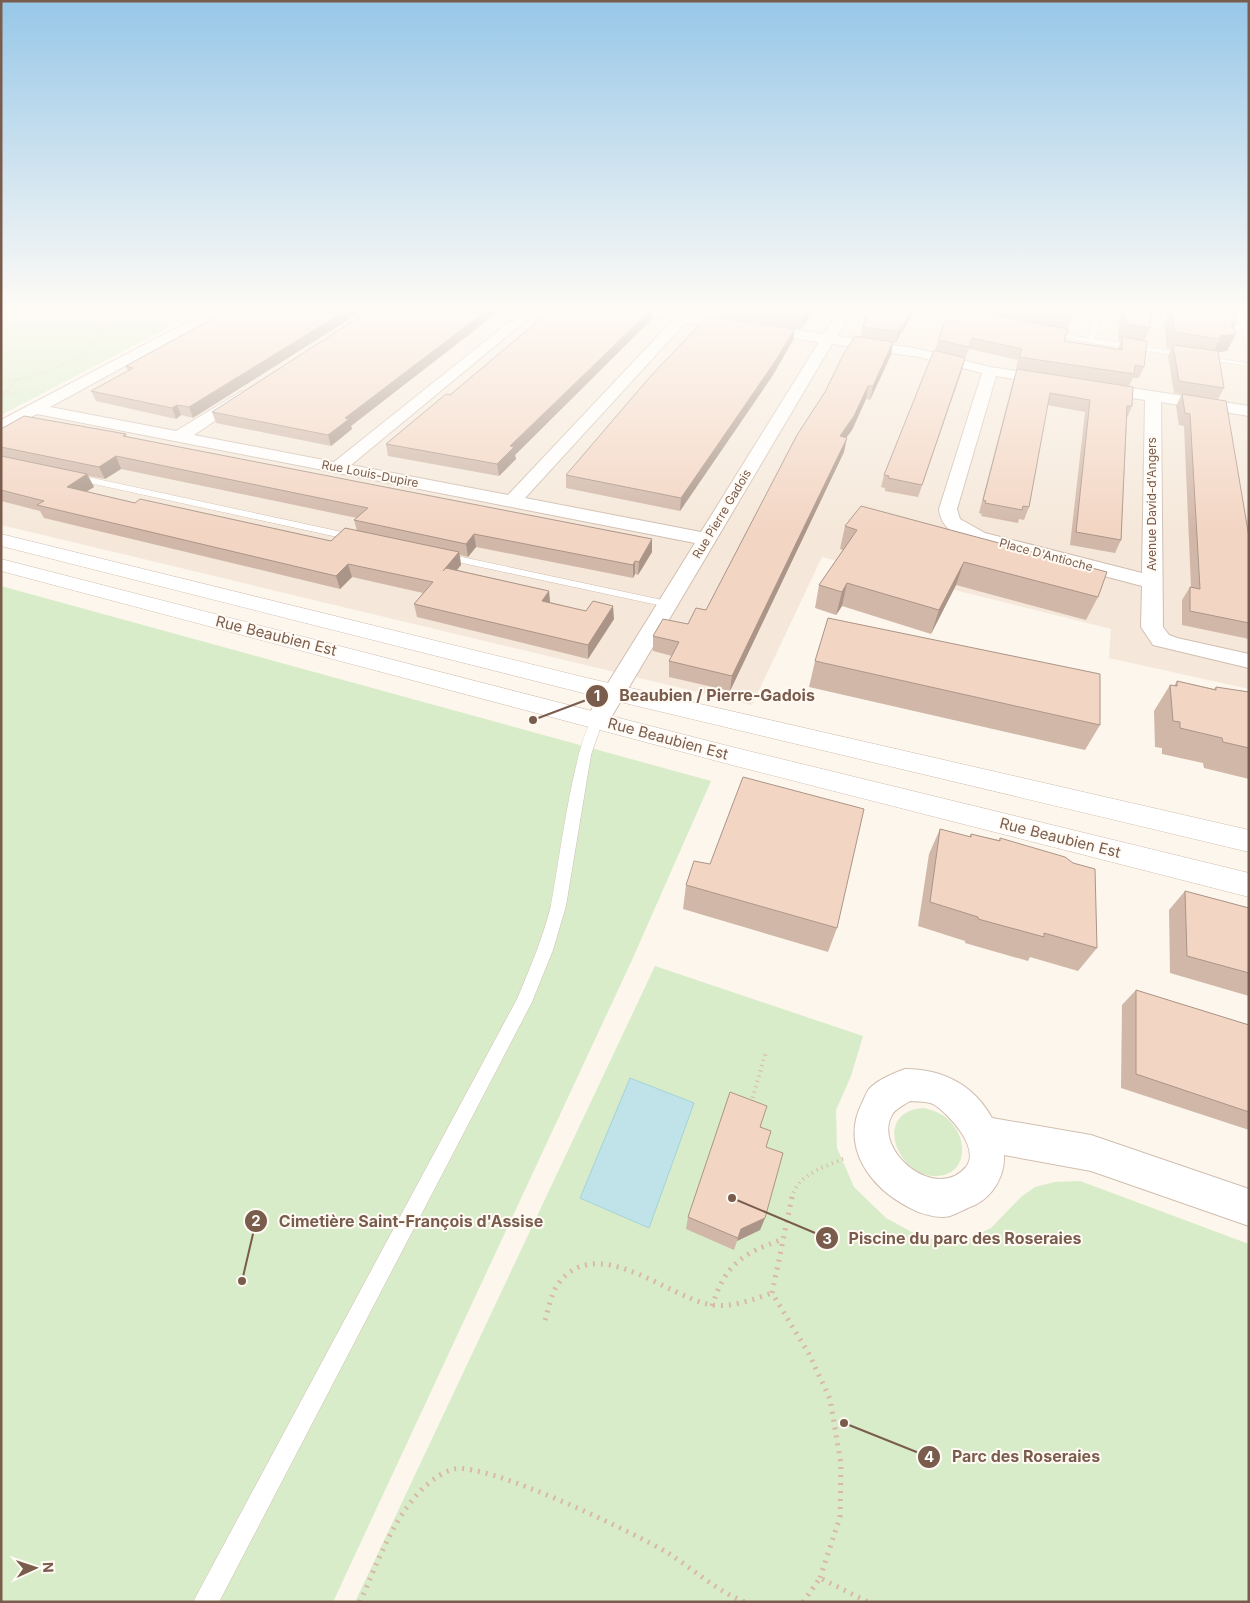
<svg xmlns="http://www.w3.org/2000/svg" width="1250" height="1603" font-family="Inter,sans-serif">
	<rect width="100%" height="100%" fill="#fdf6ec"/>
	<!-- residential -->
	<polygon fill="#f5e8da" points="234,308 1249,308 1249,689 1109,658 1111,629 822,557 752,705 1,525 1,433"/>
	<!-- green -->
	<g fill="#d8ecc9">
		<polygon points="1,308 206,308 1,415"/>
		<polygon points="1,586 711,781 632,960 333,1602 1,1602"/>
		<polygon points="655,966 863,1036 851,1076 836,1110 837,1148 854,1187 886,1218 923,1238 964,1241 991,1228 1021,1197 1035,1187 1055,1182 1080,1181 1249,1244 1249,1602 355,1602"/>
		<path d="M924,1108C936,1111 946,1115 953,1125C966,1140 967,1169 944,1175C901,1186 868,1111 924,1108Z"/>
	</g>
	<!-- water -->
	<polygon fill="#bfe3e8" stroke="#a5d3da" points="630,1078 694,1103 649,1228 580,1198"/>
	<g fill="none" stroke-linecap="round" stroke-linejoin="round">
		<defs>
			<g id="service">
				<polygon points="1097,308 1103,308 1095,339 1247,363 1243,365 1091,343 1045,334 1049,332 1088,338"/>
				<polygon points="1131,308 1187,321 1183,323 1151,318 1132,310"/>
				<polygon points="1237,308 1243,308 1246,330 1212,327 1211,325 1215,323 1239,325"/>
				<polygon points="74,474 356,535 361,538 356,541 71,479 71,475"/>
				<polygon points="443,553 667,601 673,604 667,607 439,558 439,554"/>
				<path d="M597,716L603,720L591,755L566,906L553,950L532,1002L219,1602H193L517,999C530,968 543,938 551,905C557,878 576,722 597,716Z"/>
			</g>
			<g id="minor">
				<path d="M214,308H231L50,407L176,431L242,391L250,396L247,399L194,435L334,462L527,308H541L351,465L508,495L673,320L623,312L617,308H648L679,313L684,308H697L692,314L824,334L841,308H853L837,336L919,349L990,367L1055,377L1058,380L1055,383L1050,385L996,376L957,509L960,519L985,533L1142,573L1145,400L1099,393L1091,388L1099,383L1249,406V416L1161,402L1163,627L1169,635L1177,638L1249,654V668L1153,645L1141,627L1142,586L971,541C955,535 941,528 939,509L982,373L919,357L832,344L606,726L597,728L588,726L585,720L695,543L37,414L1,432V420ZM686,322L819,342L701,532L525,498Z"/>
				<polygon points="1100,308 1145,308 1143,311 1124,314 1102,311"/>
				<path d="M905,1069C943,1069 974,1085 992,1118L1091,1135L1249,1189V1226L1091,1171L1004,1155C1005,1176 993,1196 975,1205C967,1208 958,1213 950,1216C938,1219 921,1214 910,1208C870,1188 840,1147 862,1103C864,1099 866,1093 869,1089C877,1080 894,1073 905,1069ZM910,1101C917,1102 926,1101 933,1104C948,1113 981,1148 966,1167C936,1203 872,1150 892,1115C895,1109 904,1105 910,1101Z"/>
			</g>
			<g id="tertiary">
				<polygon points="1,534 587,678 1249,830 1249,852 587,694 1,546"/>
				<polygon points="1,559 732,747 1249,873 1249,897 732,765 1,571"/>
			</g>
		</defs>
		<!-- service casing -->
		<use href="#service" stroke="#d1beb0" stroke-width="1"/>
		<!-- minor casing -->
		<use href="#minor" stroke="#d1beb0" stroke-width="2"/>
		<!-- tertiary casing -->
		<use href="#tertiary" stroke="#d1beb0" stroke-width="1"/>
		<!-- path-far2 -->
		<g stroke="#d9b8a5" stroke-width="2" stroke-dasharray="0.5 2" stroke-linecap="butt">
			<polyline points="1,310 25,308"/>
			<polyline points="1,315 48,308"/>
			<polyline points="108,316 115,308"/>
			<path d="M1,383C42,374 96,362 108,316L97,308"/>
			<polyline points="1,391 20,395"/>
			<polyline points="1,397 17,380"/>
		</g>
		<!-- path-far1 -->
		<g stroke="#d9b8a5" stroke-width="4" stroke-dasharray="1 4.5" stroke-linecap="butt">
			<polyline points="751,1103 766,1052"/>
			<path d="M792,1198C797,1174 825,1167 845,1158"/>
		</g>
		<!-- path -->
		<g stroke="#d9b8a5" stroke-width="5" stroke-dasharray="2 6" stroke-linecap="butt">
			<polyline points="792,1197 772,1293 809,1354 830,1399 841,1464 840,1517 820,1578"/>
			<path d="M712,1306C726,1263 742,1254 783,1239"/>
			<path d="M545,1320C549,1308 551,1294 558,1284C597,1231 668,1298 712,1305C732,1308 754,1299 772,1293"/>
			<path d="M360,1602C379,1560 397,1504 437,1477C441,1474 449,1470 454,1469C487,1462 635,1533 668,1553C693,1569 718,1592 745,1602"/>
			<polyline points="803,1602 820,1578 868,1602"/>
		</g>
		<!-- service -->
		<use href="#service" fill="#fff" fill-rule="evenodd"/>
		<!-- minor -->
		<use href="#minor" fill="#fff" fill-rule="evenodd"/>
		<!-- tertiary -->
		<use href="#tertiary" fill="#fff" fill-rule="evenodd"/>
	</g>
	<!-- wall -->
	<g fill="#d1b7a8" fill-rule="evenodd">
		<polygon points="232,308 193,418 181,415 176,419 96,401 91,391 128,371 126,366"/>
		<polygon points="373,308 510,308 503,313 498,312 351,426 352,429 331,446 216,423 212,412"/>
		<polygon points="653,308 652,319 515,455 516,459 499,476 388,456 386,444 450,395 547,313 547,310"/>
		<polygon points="718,308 816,308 801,329 717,316"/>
		<polygon points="915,308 902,334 900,334 896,343 893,343 891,355 870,400 866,399 852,430 846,438 844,452 730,691 669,677 669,661 672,656 653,651 653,636 688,624 706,610 861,337 864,319"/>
		<polygon points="968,308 1075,308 1067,329 1064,341 1118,349 1121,341 1118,341 1119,316 1122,308 1147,308 1150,328 1144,341 1144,367 1139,378 1133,378 1129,386 1043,373 1132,406 1127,418 1121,540 1115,553 1070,545 1085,412 1047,405 1029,507 1024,520 1019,519 1018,523 981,516 982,514 979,513 1013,381 1017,369 1016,369 1018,360 969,349 965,359 918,497 885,491 885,488 881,487 884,475 935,351 938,340 958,322 967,311"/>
		<polygon points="1165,308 1234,308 1231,313 1233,328 1227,351 1218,352 1224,388 1218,399 1174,393 1168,356 1171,349 1167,348 1164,324 1168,315 1165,315"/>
		<polygon points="793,340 773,375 680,511 566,488 566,475"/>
		<polygon points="1182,394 1249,537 1249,639 1182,625 1182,600 1190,587 1191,587 1184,426 1179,425 1176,406"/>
		<path d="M1,429L126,434L127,437L652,552L638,575L635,574L633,578L476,547L468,557L460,555L461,565L457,570L549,591L550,602L614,619L588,659L417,617L414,604L423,593L352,577L340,589L44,518L40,511L1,501ZM121,469L357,518L354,520L357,531L331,541L135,503L86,491L94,487L88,476L105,479Z"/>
		<polygon points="845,526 1098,597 1086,620 956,585 931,634 842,606 836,615 815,608 819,585 843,550 840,549"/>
		<polygon points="815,661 1100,725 1085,750 809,687"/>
		<polygon points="1177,681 1214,689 1216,687 1249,692 1249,779 1204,768 1203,763 1162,754 1162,748 1155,747 1154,711 1170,685 1174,686"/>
		<polygon points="940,829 969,837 971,834 999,840 1000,838 1097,948 1078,971 1030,957 1028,961 965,943 965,941 918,926 929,854"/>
		<polygon points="686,885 837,928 828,952 683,909"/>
		<polygon points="1185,891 1249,908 1249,996 1170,973 1169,910"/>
		<polygon points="1136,990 1249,1025 1249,1130 1121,1088 1122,1005"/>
		<polygon points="761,1127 766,1147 765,1218 760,1230 737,1241 734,1250 686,1229 688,1217"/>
	</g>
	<!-- shaded-wall -->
	<g fill="#aa9588">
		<polygon points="350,308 367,308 193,418 189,407"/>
		<polygon points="490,308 498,308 498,312 351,426 352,429 331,446 328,435 345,418"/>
		<polygon points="502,308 510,308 503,313"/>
		<polygon points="653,308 652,319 515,455 516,459 499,476 497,464 510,446"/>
		<polygon points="810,308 816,308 801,329 802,318"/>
		<polygon points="912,308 915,308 902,334 905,323"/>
		<polygon points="903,323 900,334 896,343 898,332"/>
		<polygon points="1236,323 1230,335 1236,334 1227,351 1213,353 1220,339 1220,336 1231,324"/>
		<polygon points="795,329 793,340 773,375 680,511 681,498"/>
		<polygon points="893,342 891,355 870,400 873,386"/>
		<polygon points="965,358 962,370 918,497 922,485"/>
		<polygon points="868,386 866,399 852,430 837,450 840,436"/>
		<polygon points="177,405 181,415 176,419 172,408"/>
		<polygon points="847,438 844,452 730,691 732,676"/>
		<polygon points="116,456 121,469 105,479 99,467"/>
		<polygon points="87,474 94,487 73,500 67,487"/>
		<polygon points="474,534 476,547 468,557 466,544"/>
		<polygon points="652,539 652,552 638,575 639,562"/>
		<polygon points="459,552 461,565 445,584 443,571"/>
		<polygon points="635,561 635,574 633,578 633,565"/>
		<polygon points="964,562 956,585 931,634 939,610"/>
		<polygon points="348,564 352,577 340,589 336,576"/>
		<polygon points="847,583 842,606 836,615 842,592"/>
		<polygon points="549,591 550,604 542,601"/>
		<polygon points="613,606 614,619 588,659 588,645"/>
		<polygon points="765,1218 760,1230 737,1241 741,1229"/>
	</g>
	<!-- building -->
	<g fill="#f3d5c3" stroke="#aa9588">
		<polygon points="232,308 350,308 189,407 177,405 172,408 91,391 133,368 126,366"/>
		<polygon points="373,308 490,308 345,418 349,419 328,435 212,412"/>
		<polygon points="549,308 653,308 510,446 514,447 497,464 386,444 446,394 450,395 551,310 547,310"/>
		<polygon points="732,308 810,308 802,318"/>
		<polygon points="871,308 912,308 905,323 903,323 898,332 863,327 867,319 864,319"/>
		<polygon points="1026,308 1075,308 1072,315"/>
		<polygon points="1125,308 1152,309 1150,328 1125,324"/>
		<polygon points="1172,308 1234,313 1236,323 1231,324 1236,334 1220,336 1220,339 1174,332"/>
		<polygon points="965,310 1068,329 1064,341 1122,350 1122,337 1147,341 1144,367 1135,365 1134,374 1019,357 1022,349 972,338 969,347 938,340 946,320 958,322"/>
		<polygon points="708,316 795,329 774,363 681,498 566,475 649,378"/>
		<polygon points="855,336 893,342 873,386 868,386 854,416 840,436 847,438 732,676 669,661 679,642 653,636 663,619 688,624 696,608 706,610 797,435 825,392 843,355"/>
		<polygon points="1173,345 1218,351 1224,388 1179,381"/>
		<polygon points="934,350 965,358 922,485 888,478 889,476 884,475"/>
		<polygon points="1017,369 1133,387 1132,406 1127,406 1121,540 1076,532 1090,400 1050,393 1029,507 1023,506 1022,510 985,503 986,501 983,500"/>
		<polygon points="1182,394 1226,401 1249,537 1249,623 1190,611 1190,587 1200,589 1190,414 1185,413"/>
		<polygon points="24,416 126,434 123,436 652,539 639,562 635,561 633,565 474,534 466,544 354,520 368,508 116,456 99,467 1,447 1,429"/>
		<polygon points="1,456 87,474 67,487 135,503 140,499 331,541 345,528 459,552 443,571 446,568 549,591 542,601 586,611 593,601 613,606 588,645 414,604 433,582 348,564 336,576 37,505 44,501 1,490"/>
		<polygon points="861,506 1107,572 1098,597 964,562 939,610 847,583 842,592 819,585 857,530 845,526"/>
		<polygon points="828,618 1100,674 1100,725 815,661"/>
		<polygon points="1177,681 1216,690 1216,687 1249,692 1249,748 1223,742 1222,738 1180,728 1180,722 1173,721 1170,685 1177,686"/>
		<polygon points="743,777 864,809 837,928 686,885 694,861 710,864"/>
		<polygon points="940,829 971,837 971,834 1000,841 1000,838 1065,857 1073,863 1095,869 1097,948 1044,933 1044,937 978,919 978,917 930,902"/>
		<polygon points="1185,891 1249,908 1249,973 1187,956"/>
		<polygon points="1136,990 1249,1025 1249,1112 1136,1074"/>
		<polygon points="730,1092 767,1106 760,1127 771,1131 766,1147 783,1153 765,1218 741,1229 738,1238 688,1217"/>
	</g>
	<!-- sky -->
	<linearGradient id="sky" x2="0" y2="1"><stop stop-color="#97c7e8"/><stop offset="0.58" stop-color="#fefbf6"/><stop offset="1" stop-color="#fefbf6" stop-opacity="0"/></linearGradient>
	<rect width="1250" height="532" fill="url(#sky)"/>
	<g text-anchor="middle" stroke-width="4" stroke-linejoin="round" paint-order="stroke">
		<!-- far-street labels -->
		<g font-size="12" fill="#7a5c4d" stroke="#fffaf3">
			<text transform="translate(370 474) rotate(11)" y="4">Rue Louis-Dupire</text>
			<text transform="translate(1152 504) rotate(-90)" y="4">Avenue David-d'Angers</text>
			<text transform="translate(722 514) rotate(-59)" y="4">Rue Pierre Gadois</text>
			<text transform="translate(1046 555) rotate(15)" y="4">Place D'Antioche</text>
		</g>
		<!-- street labels -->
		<g font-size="15" fill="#7a5c4d" stroke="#fffaf3">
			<text transform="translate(276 636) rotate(14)" y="5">Rue Beaubien Est</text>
			<text transform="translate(668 739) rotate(15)" y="5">Rue Beaubien Est</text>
			<text transform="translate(1060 838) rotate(14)" y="5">Rue Beaubien Est</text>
		</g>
	</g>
	<!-- callouts -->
	<path fill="none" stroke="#7a5c4d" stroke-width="2" d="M533 720L597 696M242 1281L256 1221M732 1198L827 1238M844 1423L929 1457"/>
	<g fill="#7a5c4d" stroke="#fffaf3" stroke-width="2">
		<circle cx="533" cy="720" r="5"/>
		<circle cx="242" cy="1281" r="5"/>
		<circle cx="732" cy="1198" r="5"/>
		<circle cx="844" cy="1423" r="5"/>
		<circle cx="597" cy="696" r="12"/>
		<circle cx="256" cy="1221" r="12"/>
		<circle cx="827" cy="1238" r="12"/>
		<circle cx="929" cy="1457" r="12"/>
	</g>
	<g font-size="15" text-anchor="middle" font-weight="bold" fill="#fff">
		<text x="597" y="701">1</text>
		<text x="256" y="1226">2</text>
		<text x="827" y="1244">3</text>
		<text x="929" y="1462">4</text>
	</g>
	<g font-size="16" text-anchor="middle" font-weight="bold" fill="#7a5c4d" stroke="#fffaf3" stroke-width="4" stroke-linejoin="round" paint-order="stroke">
		<text x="717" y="701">Beaubien / Pierre-Gadois</text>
		<text x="411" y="1227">Cimetière Saint-François d'Assise</text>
		<text x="965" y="1244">Piscine du parc des Roseraies</text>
		<text x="1026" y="1462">Parc des Roseraies</text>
	</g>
	<!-- border -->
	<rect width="1250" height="1603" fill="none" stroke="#7a5c4d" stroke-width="5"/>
	<!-- north arrow -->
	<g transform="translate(35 1568) rotate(87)" stroke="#fffaf3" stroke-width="4" paint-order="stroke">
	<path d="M0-4L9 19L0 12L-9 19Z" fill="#7a5c4d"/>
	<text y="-8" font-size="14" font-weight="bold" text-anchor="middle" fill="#7a5c4d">N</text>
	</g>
</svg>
